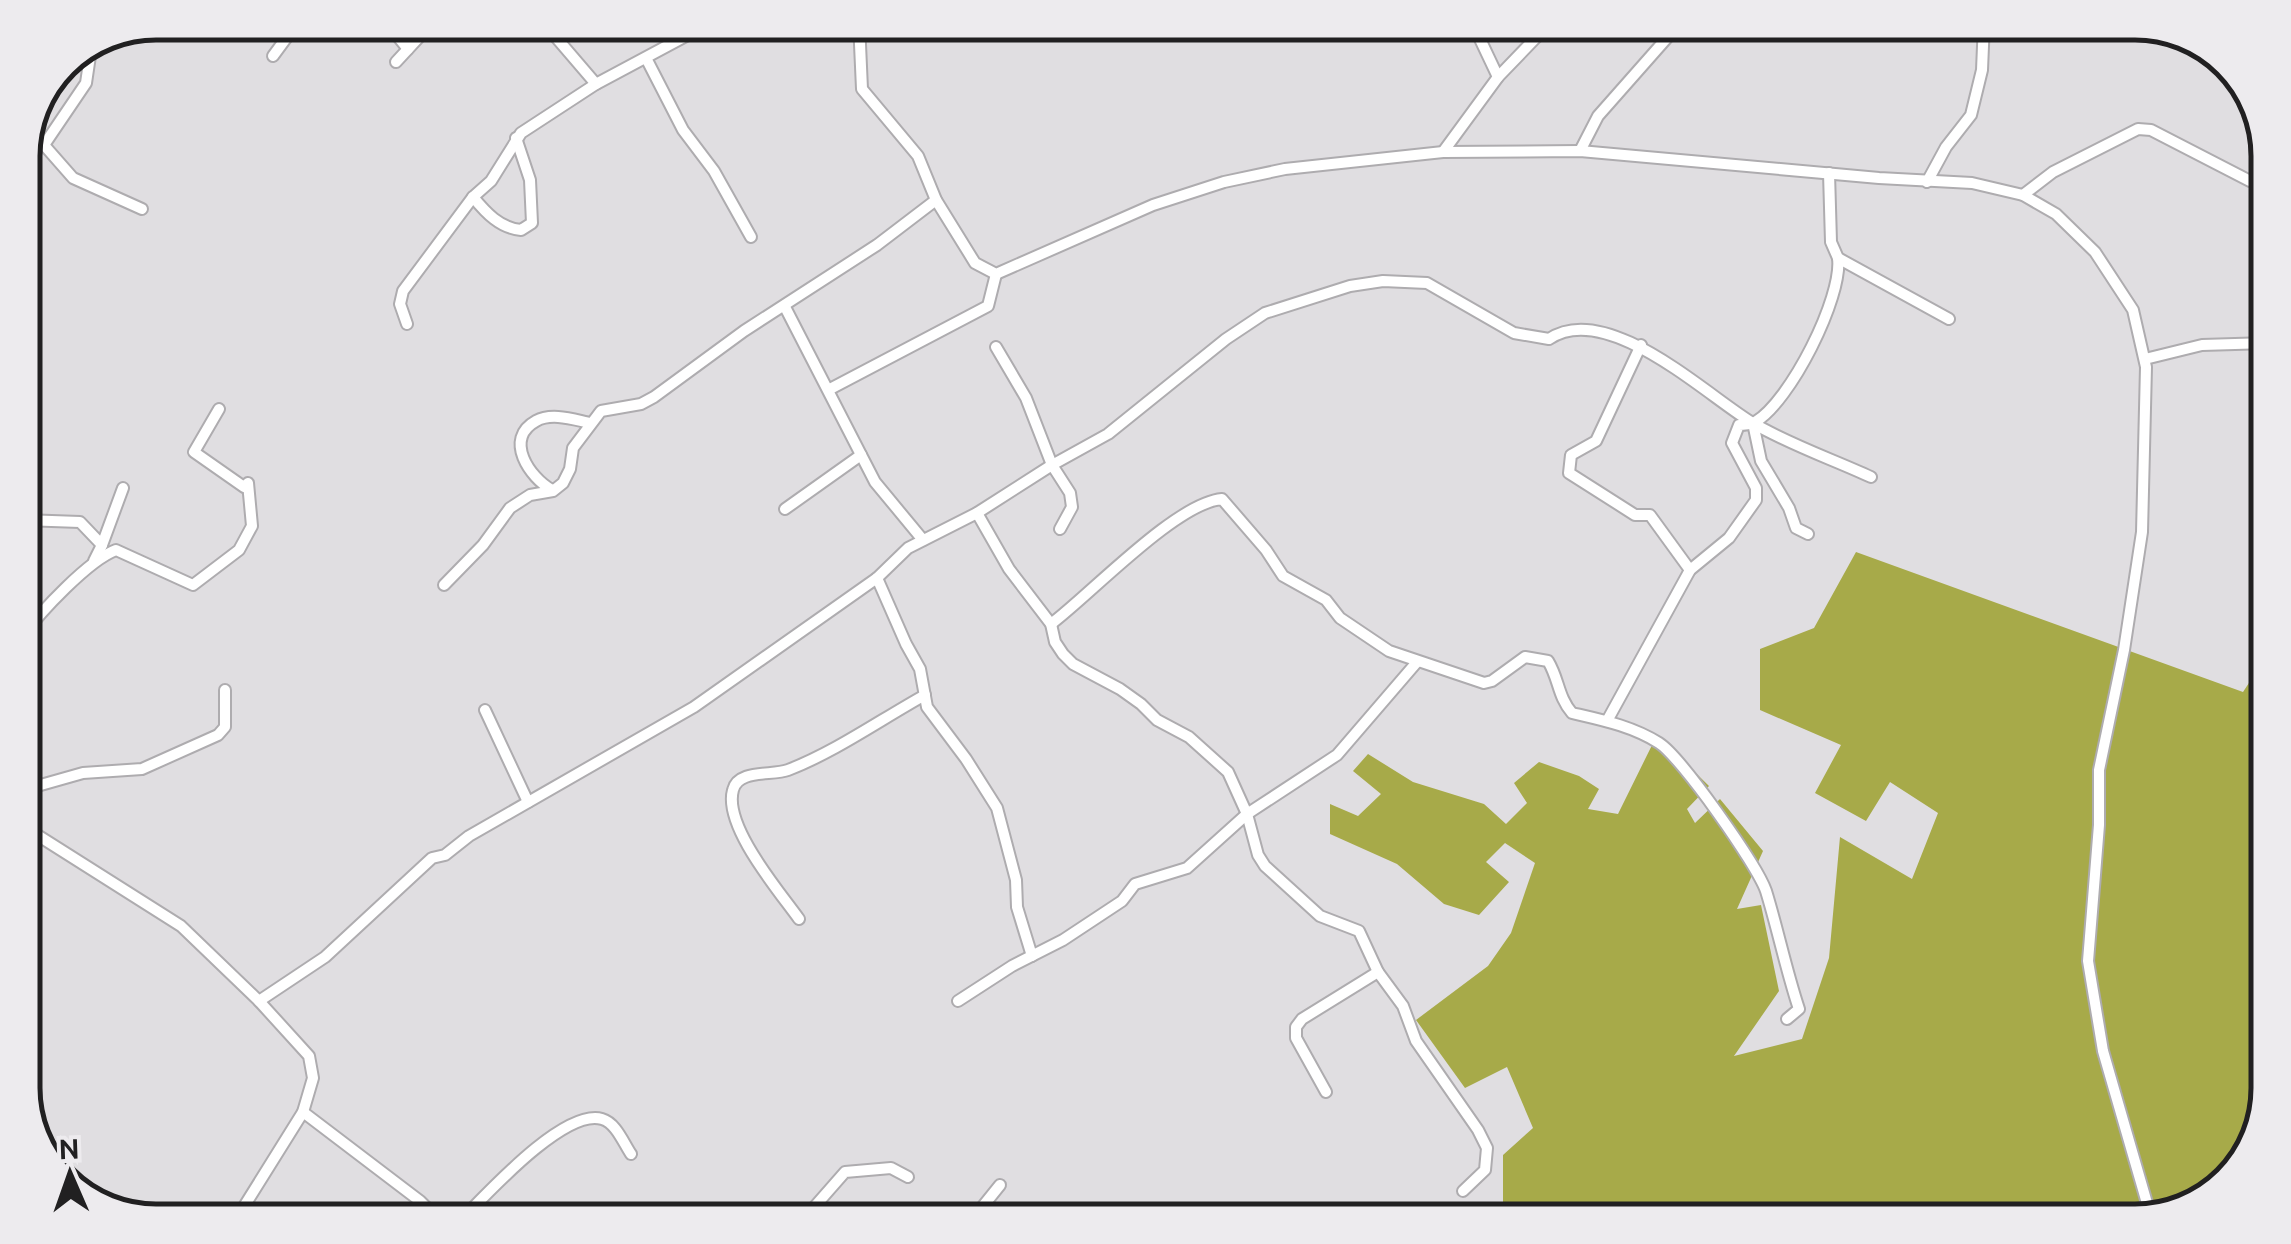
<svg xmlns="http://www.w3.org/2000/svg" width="2291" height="1244" font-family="Ubuntu,sans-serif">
	<rect width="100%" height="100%" fill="#e0dee1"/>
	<!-- forest -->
	<polygon fill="#a7aa49" points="1856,552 2243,692 2268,654 2268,1088 2251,1154 2202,1203 2135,1221 1503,1221 1503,1155 1533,1128 1507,1067 1465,1088 1416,1020 1488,966 1511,933 1535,863 1505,843 1486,862 1509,882 1479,915 1444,904 1397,864 1330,834 1330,804 1358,816 1381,794 1353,771 1368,754 1413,782 1484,804 1506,824 1527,803 1514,783 1539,762 1579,776 1599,789 1588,809 1618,814 1657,735 1709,786 1687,809 1695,823 1720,799 1763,851 1737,909 1761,905 1779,991 1734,1056 1802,1039 1829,958 1840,837 1912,879 1938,813 1890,782 1866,821 1815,793 1841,745 1760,710 1760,649 1814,628"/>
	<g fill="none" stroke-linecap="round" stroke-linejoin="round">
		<defs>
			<g id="minor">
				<polyline points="393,22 395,33 408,49"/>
				<polyline points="527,22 554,35 596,84"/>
				<polyline points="859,22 862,89 918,156 936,200 975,263 996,274 1153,205 1224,182 1285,169 1443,152 1580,151 1879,178 1972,183 2023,195 2056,214 2095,252 2133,310 2146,367 2142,532 2124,650 2099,770 2099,825 2088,961 2103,1051 2151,1217"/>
				<polyline points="1468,22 1480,39 1498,77"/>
				<polyline points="1830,22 1838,29"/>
				<polyline points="273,56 298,22"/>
				<polyline points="646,58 683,130 714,171 751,237"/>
				<polyline points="396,62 433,22"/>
				<polyline points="29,134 44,145 73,178 142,209"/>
				<polyline points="44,145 86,83 90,56"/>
				<polyline points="1580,151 1598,116 1681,22"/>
				<polyline points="1443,152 1498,77 1551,22"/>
				<polyline points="1829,173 1831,242 1838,258 1949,319"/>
				<polyline points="1927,182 1946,147 1971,115 1982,70 1984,22"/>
				<polyline points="2023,195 2053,172 2138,129 2151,130 2250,181 2268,183"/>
				<path d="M473,197C486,213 500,228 521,230L532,223L530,180L516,138"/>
				<polyline points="785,307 875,482 923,540"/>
				<polyline points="407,324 400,304 403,291 473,197 491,181 521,133 596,84 712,22"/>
				<polyline points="1641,345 1596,441 1571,455 1569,473 1635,515 1650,515 1690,570"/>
				<polyline points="996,347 1026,398 1052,465 1070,493 1072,507 1060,529"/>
				<polyline points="2145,359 2202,345 2268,343"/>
				<polyline points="830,389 988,306 996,274"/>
				<polyline points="1753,423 1761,461 1789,508 1796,528 1808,534"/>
				<path d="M552,490C530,478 503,439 536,421C552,412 575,420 591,423"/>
				<polyline points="785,509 861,455"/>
				<polyline points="977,513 1009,569 1051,624 1055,642 1063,654 1073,664 1120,689 1141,704 1157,720 1189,737 1228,772 1247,814 1258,855 1265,866 1320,916 1359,931 1378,972 1403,1006 1416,1041 1478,1130 1487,1148 1485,1170 1463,1191"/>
				<polyline points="23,520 80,522 102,545 94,561"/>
				<polyline points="102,545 123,488"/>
				<polyline points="877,578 906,644 920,669 927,707 966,759 997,808 1016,880 1017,907 1032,956"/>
				<polyline points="444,585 483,545 510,508 530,495 553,491 563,483 570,469 573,448 601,411 641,404 654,397 744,331 877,245 936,200"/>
				<path d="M1051,624C1091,594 1176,503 1222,499L1266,550L1283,576L1326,600L1340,618L1389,651L1484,683L1492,681L1525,657L1548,661C1559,679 1558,697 1572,713C1602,720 1632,726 1659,743C1681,757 1757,865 1766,891C1778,930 1786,970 1799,1009L1787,1019"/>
				<path d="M23,636C40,612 89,560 116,550L193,585L239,550L252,526L248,483L244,487L194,452L219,409"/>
				<polyline points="485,710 528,802"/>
				<path d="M1607,721L1690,570L1729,538L1756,500V488L1732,443L1739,425C1743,425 1752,424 1755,422C1790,402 1843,297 1838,258"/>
				<polyline points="23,790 83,773 142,769 218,735 225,727 225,690"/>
				<polyline points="23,826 181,926 259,1001 309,1056 313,1078 303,1112 235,1221"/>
				<path d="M799,919C779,891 723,826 733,790C738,769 772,776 788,770C835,752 880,720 925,695"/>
				<path d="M259,1001L325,957L432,858L445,855L469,836L694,707L877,578L908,548L977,513L1052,465L1108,434L1226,339L1265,313L1350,286L1383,281L1427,283L1514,333L1549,339C1606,300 1704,393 1751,422C1788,444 1832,459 1871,477"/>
				<polyline points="958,1001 1012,966 1063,940 1122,901 1135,884 1187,868 1247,814 1337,755 1417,662"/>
				<polyline points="1326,1092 1296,1038 1296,1027 1302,1019 1378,972"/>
				<polyline points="303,1112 420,1201 440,1221"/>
				<path d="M460,1221C486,1195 564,1108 602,1119C616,1123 623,1142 631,1154"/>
				<polyline points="802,1221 845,1172 891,1168 908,1177"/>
				<polyline points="971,1221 1000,1185"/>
			</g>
		</defs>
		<!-- minor casing -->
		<use href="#minor" stroke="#aeacaf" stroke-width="14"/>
		<!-- minor -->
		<use href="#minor" stroke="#fff" stroke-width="10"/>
	</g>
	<!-- crop -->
	<path d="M0 0H2291V1244H0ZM156 40H2135A116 116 0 0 1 2251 156V1088A116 116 0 0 1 2135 1204H156A116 116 0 0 1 40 1088V156A116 116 0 0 1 156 40Z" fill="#edebee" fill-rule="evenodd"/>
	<path fill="none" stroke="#212021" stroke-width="5" d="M156 40H2135A116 116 0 0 1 2251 156V1088A116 116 0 0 1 2135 1204H156A116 116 0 0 1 40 1088V156A116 116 0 0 1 156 40Z"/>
	<!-- north arrow -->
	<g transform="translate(70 1174) rotate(358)" stroke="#edebee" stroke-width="8" paint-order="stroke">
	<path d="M0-8L18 38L0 25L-18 38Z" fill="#212021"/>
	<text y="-15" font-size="28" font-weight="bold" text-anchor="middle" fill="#212021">N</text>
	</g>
</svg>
